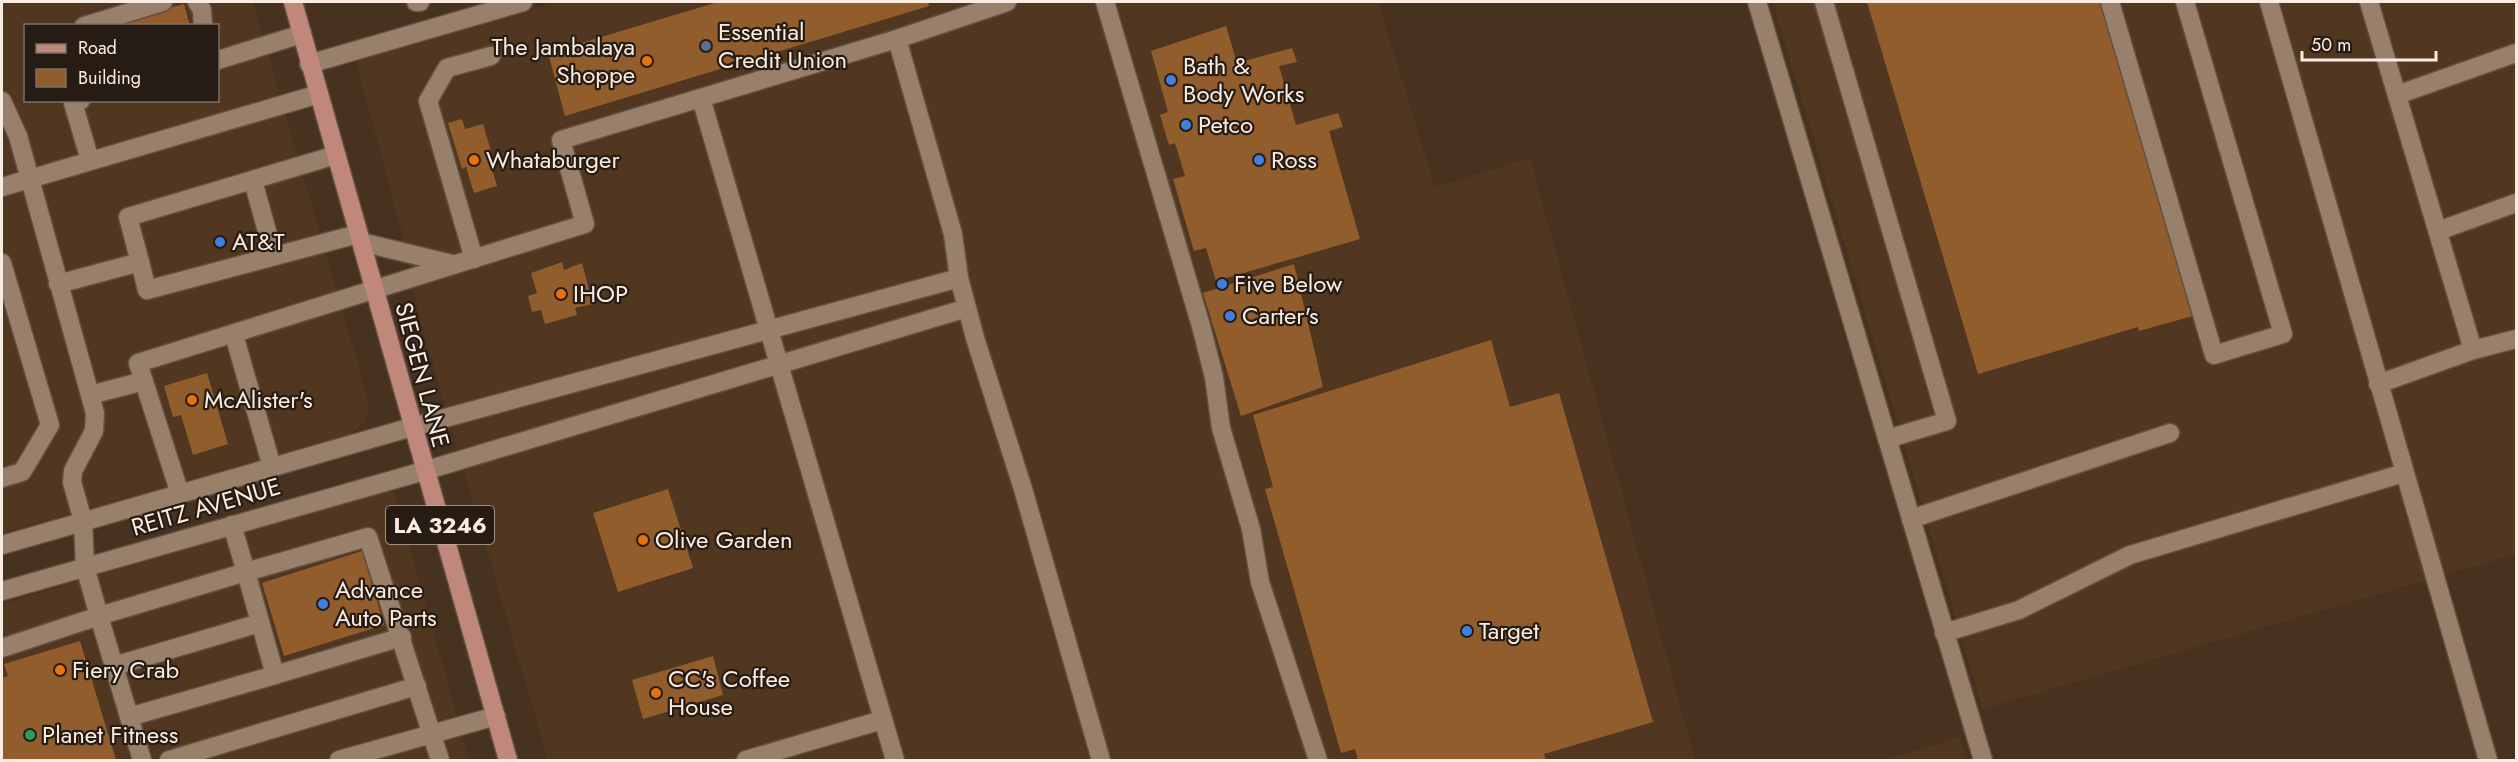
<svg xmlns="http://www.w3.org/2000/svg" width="2518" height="762" font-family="Jost,sans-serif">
	<rect width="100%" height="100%" fill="#473220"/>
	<!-- built -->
	<g fill="#523720" fill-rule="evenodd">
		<path d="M2,2H253L367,396L368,413L365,422L350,434L2,533ZM26,26H218V100H26Z"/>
		<polygon points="556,2 1378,2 1435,187 1530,158 1695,760 548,760 422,326 401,229 356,61"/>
		<polygon points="1773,2 2516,2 2516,554 1983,709"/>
		<polygon points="393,487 469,760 2,760 2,604"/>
		<polygon points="1960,737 1966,760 1885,760"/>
	</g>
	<!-- building -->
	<g fill="#925d2d">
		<polygon points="718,2 928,2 929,6 565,116 548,53"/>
		<polygon points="1867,2 2106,2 2200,314 2139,331 2138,327 1978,374"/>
		<polygon points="184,4 190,26 109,26 109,25"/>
		<polygon points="1226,26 1237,63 1292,48 1297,62 1279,66 1296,125 1338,113 1343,127 1329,131 1360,239 1216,281 1206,248 1194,251 1173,179 1185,176 1175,143 1169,145 1160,115 1168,112 1151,51"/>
		<polygon points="462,119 465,129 483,124 491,151 487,152 497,186 474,193 466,167 462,169 448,123"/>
		<polygon points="562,262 564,270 582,263 593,304 575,308 577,315 545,324 541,310 532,312 528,296 537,293 531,273"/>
		<polygon points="1294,264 1323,387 1241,416 1203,293"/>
		<polygon points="1491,340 1510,407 1559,393 1653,722 1544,754 1546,760 1358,760 1355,749 1341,753 1265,489 1273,487 1253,415"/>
		<polygon points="207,373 228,444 193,455 181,415 173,417 164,386"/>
		<polygon points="668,489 693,568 618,592 593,513"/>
		<polygon points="362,551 384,625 284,656 262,583"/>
		<polygon points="80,641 116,760 2,760 2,678 8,676 4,664"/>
		<polygon points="713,656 723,695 643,719 632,680"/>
	</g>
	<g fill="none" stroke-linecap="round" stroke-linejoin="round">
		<defs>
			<g id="minor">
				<polyline points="197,2 202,10 203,26"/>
				<polyline points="416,2 420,2"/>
				<polyline points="1105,2 1201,326 1214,377 1221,428 1251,529 1260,582 1318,760"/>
				<polyline points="1757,2 1983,760"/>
				<polyline points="1824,2 1947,421 1887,439"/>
				<polyline points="2110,2 2214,355 2283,334 2185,2"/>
				<polyline points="2269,2 2488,760"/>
				<polyline points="2369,2 2473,350 2378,384"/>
				<polyline points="84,26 163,2"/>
				<polyline points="897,39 953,234 959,278 975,338 1023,489 1101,760"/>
				<polyline points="218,60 302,34"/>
				<polyline points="309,64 523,2"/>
				<polyline points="2397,95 2516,53"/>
				<polyline points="701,98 895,760"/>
				<polyline points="81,100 73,103 90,160"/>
				<polyline points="2,101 18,136 95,413 94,431 73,471 72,482 83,521 85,567 99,616 246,572 232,525"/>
				<polyline points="253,181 274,256"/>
				<polyline points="2,187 319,94"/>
				<polyline points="2438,231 2516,203"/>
				<polyline points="361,242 452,264"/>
				<polyline points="474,259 428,101 447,68 491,56"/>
				<polyline points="140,262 128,217 336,155"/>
				<polyline points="2,263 50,425 22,472 2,478"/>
				<polyline points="58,284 140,262 147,290 358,234"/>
				<polyline points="234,335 272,467"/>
				<polyline points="2473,350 2516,339"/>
				<polyline points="90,395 144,381"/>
				<polyline points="180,494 138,363 585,224 561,140 897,39 1007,2"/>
				<polyline points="1911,519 2170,433"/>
				<polyline points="2,545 412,427 959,278"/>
				<polyline points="2,591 424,471 967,308"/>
				<polyline points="1944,633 2019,610 2130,555 2404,473"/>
				<polyline points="2,648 99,616 142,760"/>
				<polyline points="114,666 260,623"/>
				<polyline points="275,675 402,637"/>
				<polyline points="129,717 275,675 246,572 368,537 440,760"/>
				<polyline points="169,760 417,686"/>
				<polyline points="339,760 496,716"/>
				<polyline points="746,760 882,720"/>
			</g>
			<polyline id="major" points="293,2 508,760"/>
		</defs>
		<!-- minor casing -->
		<use href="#minor" stroke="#635040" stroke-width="21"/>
		<!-- major casing -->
		<use href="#major" stroke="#635040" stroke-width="21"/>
		<!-- minor -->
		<use href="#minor" stroke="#99806b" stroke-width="18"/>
		<!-- major -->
		<use href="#major" stroke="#c0877b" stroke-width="18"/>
	</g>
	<!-- markers -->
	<circle fill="#5c6f8a" stroke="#261c14" stroke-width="2" cx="706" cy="46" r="6"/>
	<g fill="#e8710a" stroke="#261c14" stroke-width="2">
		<circle cx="647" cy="61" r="6"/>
		<circle cx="474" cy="160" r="6"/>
		<circle cx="561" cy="294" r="6"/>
		<circle cx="192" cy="400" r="6"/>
		<circle cx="643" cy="540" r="6"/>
		<circle cx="60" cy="670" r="6"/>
		<circle cx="656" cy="693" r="6"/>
	</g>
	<g fill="#3f7fe0" stroke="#261c14" stroke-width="2">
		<circle cx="1171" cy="80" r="6"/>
		<circle cx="1186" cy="125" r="6"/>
		<circle cx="1259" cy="160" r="6"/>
		<circle cx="220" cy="242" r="6"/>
		<circle cx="1222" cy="284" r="6"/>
		<circle cx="1230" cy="316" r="6"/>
		<circle cx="323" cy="604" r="6"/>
		<circle cx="1467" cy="631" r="6"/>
	</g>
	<circle fill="#2e9e5b" stroke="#261c14" stroke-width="2" cx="30" cy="735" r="6"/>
	<g text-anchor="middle" stroke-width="4.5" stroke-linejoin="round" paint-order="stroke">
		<!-- shield labels -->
		<rect fill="#261c14" stroke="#bbaea4" stroke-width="1.5" x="386" y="506" width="108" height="38" rx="4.5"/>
		<g font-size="22" font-weight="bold" fill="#fbece1">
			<text x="440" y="533">LA 3246</text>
		</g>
		<!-- poi labels -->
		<g font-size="24" fill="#fbece1" stroke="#261c14" text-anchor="start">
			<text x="718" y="40">Essential<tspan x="718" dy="28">Credit Union</tspan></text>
			<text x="635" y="55" text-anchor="end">The Jambalaya<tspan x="635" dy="28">Shoppe</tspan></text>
			<text x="1183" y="74">Bath &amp;<tspan x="1183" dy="28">Body Works</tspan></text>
			<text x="1198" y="133">Petco</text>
			<text x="486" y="168">Whataburger</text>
			<text x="1271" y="168">Ross</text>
			<text x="232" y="250">AT&amp;T</text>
			<text x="1234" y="292">Five Below</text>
			<text x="573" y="302">IHOP</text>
			<text x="1242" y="324">Carter's</text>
			<text x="204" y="408">McAlister's</text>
			<text x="655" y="548">Olive Garden</text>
			<text x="335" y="598">Advance<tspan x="335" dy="28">Auto Parts</tspan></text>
			<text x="1479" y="639">Target</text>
			<text x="72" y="678">Fiery Crab</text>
			<text x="668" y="687">CC's Coffee<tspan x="668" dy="28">House</tspan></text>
			<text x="42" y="743">Planet Fitness</text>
		</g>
		<!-- street labels -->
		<g font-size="24" fill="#fbece1" stroke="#261c14">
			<text transform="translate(422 375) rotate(75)" y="8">SIEGEN LANE</text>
			<text transform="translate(206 507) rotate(-16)" y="8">REITZ AVENUE</text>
		</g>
	</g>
	<!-- border -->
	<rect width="2518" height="762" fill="none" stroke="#fbece1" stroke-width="6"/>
	<!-- legend -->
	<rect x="24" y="24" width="195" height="78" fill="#261c14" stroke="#7b6f66" stroke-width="1.5"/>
	<rect x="36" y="44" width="30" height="9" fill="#c0877b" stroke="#7b6f66" stroke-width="1.5"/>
	<text x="78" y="54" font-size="18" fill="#fbece1">Road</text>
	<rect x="36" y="69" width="30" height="18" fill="#925d2d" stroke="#7b6f66" stroke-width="1.5"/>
	<text x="78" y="84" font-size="18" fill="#fbece1">Building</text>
	<!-- scale -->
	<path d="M2302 51v9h134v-9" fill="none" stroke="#fbece1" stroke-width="3"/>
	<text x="2311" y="51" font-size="18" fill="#fbece1" stroke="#261c14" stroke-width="4.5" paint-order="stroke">50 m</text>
</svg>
